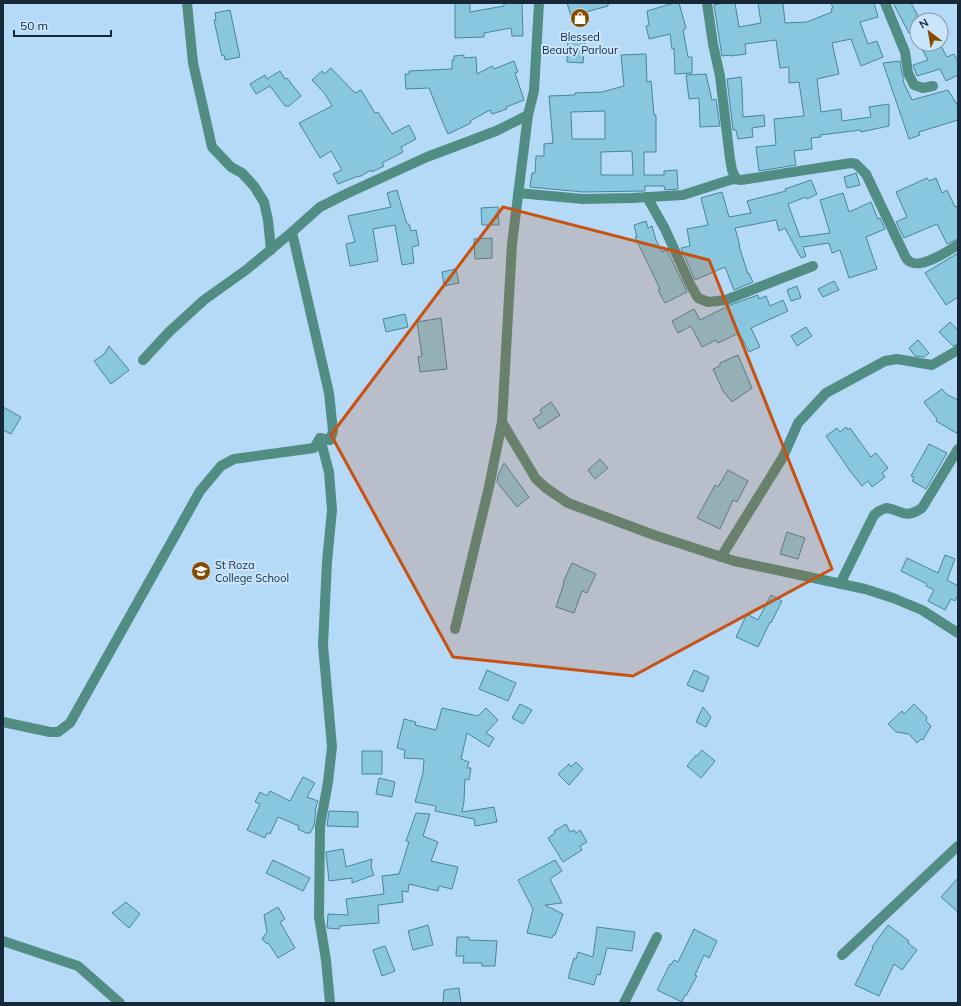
<svg xmlns="http://www.w3.org/2000/svg" width="961" height="1006" font-family="Mulish,sans-serif">
	<rect width="100%" height="100%" fill="#b4daf8"/>
	<!-- building -->
	<g fill="#88c7de" stroke="#47869b" fill-rule="evenodd">
		<polygon points="455,3 470,3 470,12 504,6 504,3 522,3 523,36 512,36 511,28 484,33 484,37 455,38"/>
		<polygon points="567,3 608,3 608,6 571,16"/>
		<polygon points="674,3 679,3 686,28 683,30 688,57 692,57 692,73 675,74 674,48 672,49 670,34 649,39 646,26 649,25 647,11"/>
		<polygon points="723,3 735,3 739,27 761,23 758,3 783,3 785,23 807,22 832,12 831,9 833,8 831,3 874,3 878,17 860,22 868,44 877,41 883,57 861,66 851,39 832,43 839,74 817,79 821,112 841,109 842,121 871,117 869,107 889,104 889,126 861,132 861,130 820,135 821,137 811,138 812,149 794,151 796,165 759,171 756,147 776,145 774,119 804,116 799,82 789,83 789,67 780,68 776,40 745,44 746,54 731,56 731,55 722,56 714,5"/>
		<polygon points="893,3 911,3 917,14 917,28 909,33"/>
		<polygon points="230,10 240,57 225,60 224,55 222,56 219,43 214,20 216,20 215,13"/>
		<polygon points="568,40 585,41 583,63 567,62"/>
		<polygon points="919,44 940,44 947,57 954,54 958,62 958,75 946,81 940,69 917,76 913,65 928,60"/>
		<path d="M646,54L647,82L651,81L654,115H656V152H644V175H664V171L677,170L678,189L665,190L664,186H645V191L583,192L530,187L532,173H535L536,156H544V144L553,143L549,96L575,95V93L602,92L624,86L621,55ZM605,111V139H572L571,112ZM632,151L633,175H601V152Z"/>
		<polygon points="464,55 464,58 476,57 477,74 492,66 494,69 514,61 518,72 515,73 524,100 506,107 507,109 492,114 490,110 470,121 471,123 448,134 443,123 429,88 406,89 405,74 409,74 409,71 452,69 452,60 454,60 454,56"/>
		<polygon points="900,61 902,74 904,80 903,81 912,100 948,90 958,106 958,120 919,132 920,135 909,139 883,63"/>
		<polygon points="331,68 355,93 361,90 375,113 378,112 392,134 409,125 416,139 401,147 403,152 382,163 384,166 372,172 371,170 359,177 358,176 338,184 333,174 342,170 331,151 320,158 299,123 332,106 325,94 312,80 322,71 324,74"/>
		<polygon points="280,71 285,79 287,78 301,96 289,106 285,106 270,86 256,94 250,84 265,75 267,79"/>
		<polygon points="706,74 712,100 716,99 720,126 700,127 699,98 689,99 686,75"/>
		<polygon points="741,77 742,89 743,117 764,115 765,126 752,128 753,137 738,139 736,130 733,130 727,79"/>
		<polygon points="856,173 860,185 847,188 844,177"/>
		<polygon points="927,178 929,181 936,178 942,193 947,190 955,207 958,206 958,239 947,244 937,224 904,238 896,222 907,217 896,192"/>
		<polygon points="811,180 817,194 807,199 806,197 788,204 800,237 830,233 820,200 843,193 849,212 871,202 878,219 880,218 885,229 866,237 877,269 849,278 840,250 832,253 829,243 803,247 806,256 801,258 785,228 779,231 776,220 735,228 740,246 739,246 748,274 749,273 753,282 734,290 725,267 695,280 681,248 690,246 687,229 708,225 701,198 722,192 729,217 751,213 747,201 786,191 785,189"/>
		<polygon points="397,190 407,224 409,224 411,231 416,230 419,245 412,247 414,263 402,265 395,225 373,229 378,261 350,266 346,244 355,242 348,216 391,207 387,193"/>
		<polygon points="498,207 499,225 482,225 481,208"/>
		<polygon points="646,221 648,228 652,226 656,240 662,252 667,250 687,292 665,303 658,290 660,289 635,237 637,237 634,225"/>
		<polygon points="492,238 492,258 475,259 474,239"/>
		<polygon points="958,253 958,297 946,305 925,273"/>
		<polygon points="456,269 459,283 444,286 442,272"/>
		<polygon points="834,281 839,290 823,297 818,289"/>
		<polygon points="797,286 801,298 791,301 787,290"/>
		<polygon points="758,295 759,299 766,296 770,306 783,300 788,311 751,328 760,347 749,352 739,333 718,343 716,340 702,347 691,326 678,333 672,321 694,309 700,320 730,305"/>
		<polygon points="405,314 408,327 386,332 383,319"/>
		<polygon points="441,318 447,369 420,372 418,357 422,356 417,322"/>
		<polygon points="950,322 958,330 958,344 953,346 939,332"/>
		<polygon points="806,327 812,336 797,346 791,336"/>
		<polygon points="918,340 929,353 924,357 915,356 909,348"/>
		<polygon points="109,346 129,370 111,384 94,361 104,354"/>
		<polygon points="738,355 752,388 732,402 723,391 713,369 720,366 720,363"/>
		<polygon points="942,389 946,394 958,400 958,434 936,421 937,419 924,402"/>
		<polygon points="551,402 560,415 539,429 533,419 542,413 540,410"/>
		<polygon points="3,407 21,417 11,434 3,430"/>
		<polygon points="846,427 848,430 850,428 871,457 876,453 888,468 882,473 885,477 872,487 868,481 862,486 850,471 826,436 837,428 840,432"/>
		<polygon points="929,444 947,453 926,489 912,481 914,477 911,476"/>
		<polygon points="600,459 608,468 595,479 588,470"/>
		<polygon points="504,463 529,497 517,507 497,482 498,475"/>
		<polygon points="728,470 748,481 737,502 733,500 720,529 697,518 715,485 718,487"/>
		<polygon points="787,532 805,538 798,559 780,554"/>
		<polygon points="945,555 955,559 947,580 958,586 958,595 955,601 951,599 945,610 928,601 934,590 926,586 927,584 901,571 907,558 938,573"/>
		<polygon points="572,563 596,574 587,593 582,591 574,613 556,607 564,583 563,582"/>
		<polygon points="771,595 782,601 771,623 770,622 758,647 736,637 747,614 758,620"/>
		<polygon points="487,670 516,683 508,701 479,689"/>
		<polygon points="694,670 709,677 703,692 687,685"/>
		<polygon points="520,704 532,710 523,724 512,718"/>
		<polygon points="914,704 927,717 926,721 931,726 923,740 921,739 917,743 909,734 896,732 888,724 902,711 904,714"/>
		<polygon points="703,707 711,717 706,727 696,722"/>
		<polygon points="442,708 478,716 486,708 498,720 486,733 494,738 489,747 467,733 461,759 469,762 467,768 471,768 469,780 465,779 464,801 462,812 494,807 497,822 475,826 474,819 435,811 436,806 415,802 423,773 424,759 404,758 405,750 397,748 404,719 416,722 415,725 436,730"/>
		<polygon points="702,750 715,761 701,778 687,766 696,755 697,756"/>
		<rect x="362" y="751" width="20" height="23"/>
		<polygon points="576,762 583,769 569,785 558,774 569,764 571,767"/>
		<polygon points="303,777 315,783 307,797 318,801 315,810 316,810 314,826 310,833 306,833 298,829 299,826 278,817 270,834 267,833 265,838 247,830 260,804 255,802 260,792 267,796 270,791 290,801"/>
		<polygon points="379,778 395,782 392,797 376,794"/>
		<polygon points="329,811 358,812 358,827 327,826"/>
		<polygon points="416,813 430,814 423,836 438,842 431,861 458,867 452,889 439,886 438,891 409,884 408,892 402,891 403,902 378,905 379,923 340,926 339,929 327,928 328,914 348,915 346,899 384,894 382,876 399,874 409,842 406,841"/>
		<polygon points="566,824 570,832 574,830 576,833 580,830 587,842 580,846 582,850 563,862 548,838 555,833 554,831"/>
		<polygon points="343,849 346,867 372,859 371,867 374,875 352,883 352,878 329,881 326,852"/>
		<polygon points="273,860 310,878 303,891 266,873"/>
		<polygon points="555,860 562,871 550,879 562,903 545,905 563,914 555,935 553,935 552,938 527,933 533,909 518,880"/>
		<polygon points="958,878 958,912 941,897"/>
		<polygon points="126,902 140,914 129,928 112,913"/>
		<polygon points="278,907 285,919 280,922 295,948 278,958 269,944 266,943 262,939 267,932 264,915"/>
		<polygon points="428,925 433,945 413,950 408,931"/>
		<polygon points="888,925 908,940 909,944 917,950 902,970 894,964 879,996 855,985 873,948 872,947"/>
		<polygon points="597,927 635,932 632,951 607,948 600,975 597,974 594,985 568,978 574,958 576,959 578,952 593,957"/>
		<polygon points="694,929 717,941 709,958 704,955 695,975 697,976 686,996 685,995 682,1002 657,990 670,964 671,965 674,960 678,962"/>
		<polygon points="457,937 469,937 469,940 497,941 495,966 482,966 482,963 463,963 464,956 456,956"/>
		<polygon points="385,946 395,971 382,976 373,950"/>
		<polygon points="459,988 461,1003 443,1003 444,990"/>
	</g>
	<g fill="none" stroke-linecap="round" stroke-linejoin="round">
		<!-- minor -->
		<g stroke="#528d84" stroke-width="10">
			<polyline points="187,3 193,63 212,147 231,167 242,173 254,186 264,202 268,220 271,250"/>
			<polyline points="707,3 713,44 720,76 730,159 732,170 736,179"/>
			<polyline points="885,3 905,52 908,73 914,85 923,88 933,86"/>
			<path d="M518,193L583,199L632,198L683,195L733,179L741,180L851,163L856,164L866,174L905,256C906,258 907,260 909,261C920,270 948,251 958,245"/>
			<polyline points="647,197 665,229 690,284 698,298 708,302 726,300 813,266"/>
			<polyline points="143,360 169,332 204,300 246,270 292,232"/>
			<polyline points="502,422 536,479 546,488 568,503 654,535 734,561 865,589 893,598 922,610 958,633"/>
			<polyline points="320,438 329,472 332,510 327,562 323,645 332,747 328,782 320,826 319,917 326,960 330,1003"/>
			<polyline points="721,557 783,457 798,423 826,393 885,361 897,359 932,365 958,350"/>
			<path d="M840,584L874,515L879,511L886,508C903,510 904,520 922,508L958,449"/>
			<polyline points="455,629 489,487 502,422 512,244 528,115 534,91 539,3"/>
			<polyline points="3,722 50,732 58,732 70,723 200,491 221,466 234,459 314,448 320,438 330,440 333,431 329,393 292,232 320,207 348,193 427,157 496,131 528,115"/>
			<polyline points="3,941 78,966 120,1003"/>
			<polyline points="842,955 958,846"/>
			<polyline points="624,1003 657,937"/>
		</g>
	</g>
	<!-- marked area -->
	<path fill="#c95213" fill-opacity="0.2" stroke="#c95213" stroke-width="3" stroke-linejoin="round" d="M503,207L709,260L832,569L633,676L453,657L331,435Z"/>
	<!-- icons -->
	<defs>
		<symbol id="shop-disc" viewBox="-11 -11 22 22"><circle r="9.5" fill="#844a00" stroke="#c9e5fc"/><path d="M-5-2.5h2.3a2.7 3.5 0 0 1 5.4 0H5L5.5 6h-11ZM-1.5-2.5h3a1.5 2.3 0 0 0-3 0Z" fill="#fff"/></symbol>
		<symbol id="school-disc" viewBox="-11 -11 22 22"><circle r="9.5" fill="#844a00" stroke="#c9e5fc"/><path d="M0-5L7-2L0 1L-7-2ZM-4 1L0 2.5L4 1V4Q0 6-4 4Z" fill="#fff"/></symbol>
	</defs>
	<g fill-rule="evenodd">
		<use href="#shop-disc" x="569" y="7" width="22" height="22"/>
		<use href="#school-disc" x="190" y="560" width="22" height="22"/>
	</g>
	<g text-anchor="middle" stroke-width="4" stroke-linejoin="round" paint-order="stroke">
		<!-- poi labels -->
		<g font-size="11" fill="#172938" stroke="#c9e5fc">
			<text x="580" y="41">Blessed<tspan x="580" dy="13">Beauty Parlour</tspan></text>
			<text x="215" y="569" text-anchor="start">St Roza<tspan x="215" dy="13">College School</tspan></text>
		</g>
	</g>
	<!-- border -->
	<rect width="961" height="1006" fill="none" stroke="#172938" stroke-width="8"/>
	<!-- north arrow -->
	<g transform="translate(929 32) rotate(329)"><circle r="19" fill="#c9e5fc" stroke="#829aae"/>
	<path d="M0-3L7 15L0 10L-7 15Z" fill="#844a00"/>
	<text y="-6" font-size="11" font-weight="bold" text-anchor="middle" fill="#172938">N</text>
	</g>
	<!-- scale -->
	<path d="M14 30v6h97v-6" fill="none" stroke="#172938" stroke-width="2"/>
	<text x="20" y="30" font-size="12" fill="#172938" stroke="#c9e5fc" stroke-width="3" paint-order="stroke">50 m</text>
</svg>
